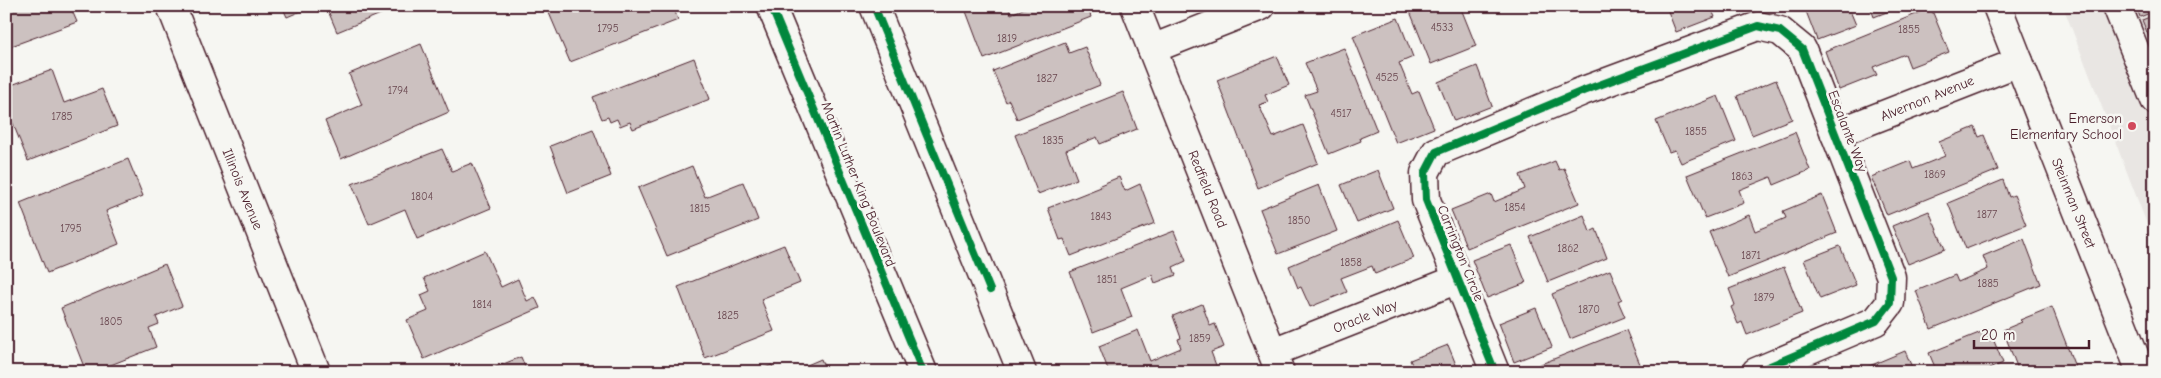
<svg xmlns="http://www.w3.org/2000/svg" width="2161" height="378" font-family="'Comic Neue',sans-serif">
	<rect width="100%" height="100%" fill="#f6f6f2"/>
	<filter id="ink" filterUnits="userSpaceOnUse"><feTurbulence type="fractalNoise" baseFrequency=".02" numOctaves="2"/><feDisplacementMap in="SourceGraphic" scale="10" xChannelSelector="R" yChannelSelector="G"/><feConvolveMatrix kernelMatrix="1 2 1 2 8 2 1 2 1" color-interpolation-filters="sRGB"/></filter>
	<g filter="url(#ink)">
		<!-- built -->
		<polygon fill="#e9e6e3" points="2063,6 2155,6 2155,245"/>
		<!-- building -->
		<g fill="#ccc1c0" stroke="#4a1f2b">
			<polygon points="6,6 70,6 77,22 6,48"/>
			<polygon points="282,6 313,6 287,17"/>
			<polygon points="326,6 400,6 337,32"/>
			<polygon points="546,6 673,6 678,20 570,62"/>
			<polygon points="964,6 1008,6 1011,14 1030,6 1087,6 1091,17 984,59"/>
			<polygon points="1415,6 1460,6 1476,46 1431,64 1409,9"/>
			<polygon points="1666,6 1710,6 1715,17 1676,32"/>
			<polygon points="1804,6 1848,6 1856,25 1817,40"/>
			<polygon points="1870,6 1902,6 1874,17"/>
			<polygon points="2136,6 2155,6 2155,11 2140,17"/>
			<polygon points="1931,8 1949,52 1910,67 1905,54 1873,67 1877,75 1839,90 1825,51"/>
			<polygon points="2155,15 2155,52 2142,20"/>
			<polygon points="1398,18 1413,57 1399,63 1412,94 1419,91 1434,128 1396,143 1353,36"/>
			<polygon points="1065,42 1069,53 1085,47 1100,85 1017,119 1009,100 1006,102 993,71"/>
			<polygon points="421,44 449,112 341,159 325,121 362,105 349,74"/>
			<polygon points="1344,48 1377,131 1360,138 1361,141 1329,154 1305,95 1317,91 1305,63"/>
			<polygon points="1277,56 1289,85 1265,95 1268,102 1259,105 1273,137 1303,125 1318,163 1258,188 1217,80"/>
			<polygon points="694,58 710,99 633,129 630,122 620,126 617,119 610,122 608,117 602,119 593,97"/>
			<polygon points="1477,66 1492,106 1454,121 1438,82"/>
			<polygon points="52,70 64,103 102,89 117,126 28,161 6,106 6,87"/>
			<polygon points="1776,80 1792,119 1752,135 1737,96"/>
			<polygon points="1123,92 1137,129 1100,144 1097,137 1066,150 1077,179 1038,194 1015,135"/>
			<polygon points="1718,96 1736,141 1681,163 1675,150 1669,152 1656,121"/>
			<polygon points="1975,127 1979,137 1984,135 1998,170 1887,215 1871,177 1910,161 1913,169 1945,156 1939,142"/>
			<polygon points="593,129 611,176 568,193 550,146"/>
			<polygon points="1795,132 1810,170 1774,185 1771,177 1739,190 1744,203 1705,218 1687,175"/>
			<polygon points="442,149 452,171 472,163 491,208 417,239 405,209 369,224 352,184"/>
			<polygon points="128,159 143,196 106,211 119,244 47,273 20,203"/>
			<polygon points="1555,161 1559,170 1564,168 1579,203 1467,248 1451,210 1491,194 1494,202 1525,189 1520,175"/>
			<polygon points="692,166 705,197 743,182 758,220 667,256 638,188"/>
			<polygon points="1378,170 1393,208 1357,223 1341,185"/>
			<polygon points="1119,177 1125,191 1140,184 1155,223 1071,256 1064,239 1060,240 1048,208 1101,187 1100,185"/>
			<polygon points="2003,180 2009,197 2014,195 2026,225 1966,249 1948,203"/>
			<polygon points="1319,185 1337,231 1278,254 1260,209"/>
			<polygon points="1822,195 1837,233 1728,277 1709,232 1749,215 1755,231 1786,218 1783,211"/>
			<polygon points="1929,211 1945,249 1908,264 1892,226"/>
			<polygon points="1584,215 1590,232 1596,229 1607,258 1548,282 1530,237"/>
			<polygon points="1398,220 1414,258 1375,274 1372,266 1341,278 1347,292 1310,307 1301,287 1298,288 1289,266"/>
			<polygon points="1174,231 1186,261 1173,267 1176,275 1155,283 1152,275 1121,288 1132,317 1093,332 1070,272"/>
			<polygon points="2024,239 2041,284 1931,329 1916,291 1955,275 1958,282 1988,269 1983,256"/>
			<polygon points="784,245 800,283 761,299 774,331 705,358 678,287"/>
			<polygon points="1511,245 1526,283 1487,298 1472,260"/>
			<polygon points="1840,246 1856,285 1820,299 1804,260"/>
			<polygon points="485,251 501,287 518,279 527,301 535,297 540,308 424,359 407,320 428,311 421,295 430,291 424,278"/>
			<polygon points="165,264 182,306 156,317 159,324 149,328 156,347 93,372 86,372 61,308"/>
			<polygon points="1784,267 1802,313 1747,335 1742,322 1738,324 1731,307 1735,305 1729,289"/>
			<polygon points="1610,270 1622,299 1618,301 1625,317 1570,339 1552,294"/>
			<polygon points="1202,304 1210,326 1215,324 1224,347 1211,352 1217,368 1208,372 1109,372 1099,346 1138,330 1150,361 1181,348 1178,339 1181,338 1173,316"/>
			<polygon points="2052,307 2077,372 2019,372 2003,330 2022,322 2020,320"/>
			<polygon points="1536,308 1552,347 1514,362 1499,323"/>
			<polygon points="1989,329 2003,363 1982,372 1937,372 1929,353"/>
			<polygon points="1626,330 1640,364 1636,366 1639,372 1521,372"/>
			<polygon points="1448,345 1459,372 1402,372 1413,367 1410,360"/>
			<polygon points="1905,351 1914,372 1869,372 1867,367"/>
			<polygon points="521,357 527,372 483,372"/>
			<polygon points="821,359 826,372 791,372"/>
			<polygon points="772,365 774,372 755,372"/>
		</g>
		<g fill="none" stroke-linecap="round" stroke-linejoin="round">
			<defs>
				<g id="minor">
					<polyline points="171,6 316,372"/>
					<polyline points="1135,6 1280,372"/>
					<polyline points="1997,6 2141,372"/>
					<polyline points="2117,6 2155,100"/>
					<polyline points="1152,49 1261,6"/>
					<polyline points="1835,134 2019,62"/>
					<polyline points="1273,352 1458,279"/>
					<polyline points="1495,372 1426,200 1425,173 1436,152 1583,91 1758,26 1780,31 1802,49 1891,277 1890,303 1876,321 1756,372"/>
				</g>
				<g id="major">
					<polyline points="771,6 923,372"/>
					<polyline points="874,6 1022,372"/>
				</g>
			</defs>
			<!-- minor casing -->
			<use href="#minor" stroke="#4a1f2b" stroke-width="31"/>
			<!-- major casing -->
			<use href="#major" stroke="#4a1f2b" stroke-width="31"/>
			<!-- minor -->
			<use href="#minor" stroke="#f6f6f2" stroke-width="28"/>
			<!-- major -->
			<use href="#major" stroke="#f6f6f2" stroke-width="28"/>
			<defs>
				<g id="cycleway">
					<polyline points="771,6 923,372"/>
					<polyline points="874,6 990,290"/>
					<polyline points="1495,372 1426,200 1425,173 1436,152 1583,91 1758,26 1780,31 1802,49 1891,277 1890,303 1876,321 1756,372"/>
				</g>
			</defs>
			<!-- cycleway casing -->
			<use href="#cycleway" stroke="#f6f6f2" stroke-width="11"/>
			<!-- cycleway -->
			<use href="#cycleway" stroke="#00873e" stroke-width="8"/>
		</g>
	</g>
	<!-- markers -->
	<circle fill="#d1495b" stroke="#f6f6f2" stroke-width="2" cx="2132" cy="126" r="5"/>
	<g text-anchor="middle" stroke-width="5" stroke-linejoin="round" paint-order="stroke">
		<!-- number labels -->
		<g font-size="11" fill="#6a4850">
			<text x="1442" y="31">4533</text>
			<text x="608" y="32">1795</text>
			<text x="1909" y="33">1855</text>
			<text x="1007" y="42">1819</text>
			<text x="1387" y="81">4525</text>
			<text x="1047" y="82">1827</text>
			<text x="398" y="94">1794</text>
			<text x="1341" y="117">4517</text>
			<text x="62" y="120">1785</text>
			<text x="1696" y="135">1855</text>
			<text x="1053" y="144">1835</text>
			<text x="1935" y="178">1869</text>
			<text x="1742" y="180">1863</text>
			<text x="422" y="200">1804</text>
			<text x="1515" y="211">1854</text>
			<text x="700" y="212">1815</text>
			<text x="1987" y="218">1877</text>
			<text x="1101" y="220">1843</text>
			<text x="1299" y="224">1850</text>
			<text x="71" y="232">1795</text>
			<text x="1568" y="252">1862</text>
			<text x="1751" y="259">1871</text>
			<text x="1351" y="266">1858</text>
			<text x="1107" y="283">1851</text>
			<text x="1988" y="287">1885</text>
			<text x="1764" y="301">1879</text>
			<text x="482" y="308">1814</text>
			<text x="1589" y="313">1870</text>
			<text x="728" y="319">1825</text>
			<text x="111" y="325">1805</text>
			<text x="1200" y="342">1859</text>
		</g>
		<!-- street labels -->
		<g font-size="14" fill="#4a1f2b" stroke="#f6f6f2">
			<text transform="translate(1927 98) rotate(-22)" y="5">Alvernon Avenue</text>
			<text transform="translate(1848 131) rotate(69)" y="5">Escalante Way</text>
			<text transform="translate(859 184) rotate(68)" y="5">Martin Luther King Boulevard</text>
			<text transform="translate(243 189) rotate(68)" y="5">Illinois Avenue</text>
			<text transform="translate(1208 189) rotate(68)" y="5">Redfield Road</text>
			<text transform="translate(2074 203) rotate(68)" y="5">Steinman Street</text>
			<text transform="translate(1461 253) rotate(68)" y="5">Carrington Circle</text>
			<text transform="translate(1365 316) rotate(-22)" y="5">Oracle Way</text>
		</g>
		<!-- poi labels -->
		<g font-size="14" fill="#4a1f2b" stroke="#f6f6f2" text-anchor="end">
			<text x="2122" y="123">Emerson<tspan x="2122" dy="16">Elementary School</tspan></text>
		</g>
	</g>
	<!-- margin -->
	<rect width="2161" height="378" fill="none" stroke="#f6f6f2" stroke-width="25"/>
	<rect x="12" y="12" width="2136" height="353" fill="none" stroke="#4a1f2b" stroke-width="2" filter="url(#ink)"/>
	<!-- scale -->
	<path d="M1974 340v8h115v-8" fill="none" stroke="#4a1f2b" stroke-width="2.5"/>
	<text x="1981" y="340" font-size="15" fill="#4a1f2b" stroke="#f6f6f2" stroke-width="4" paint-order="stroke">20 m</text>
</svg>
